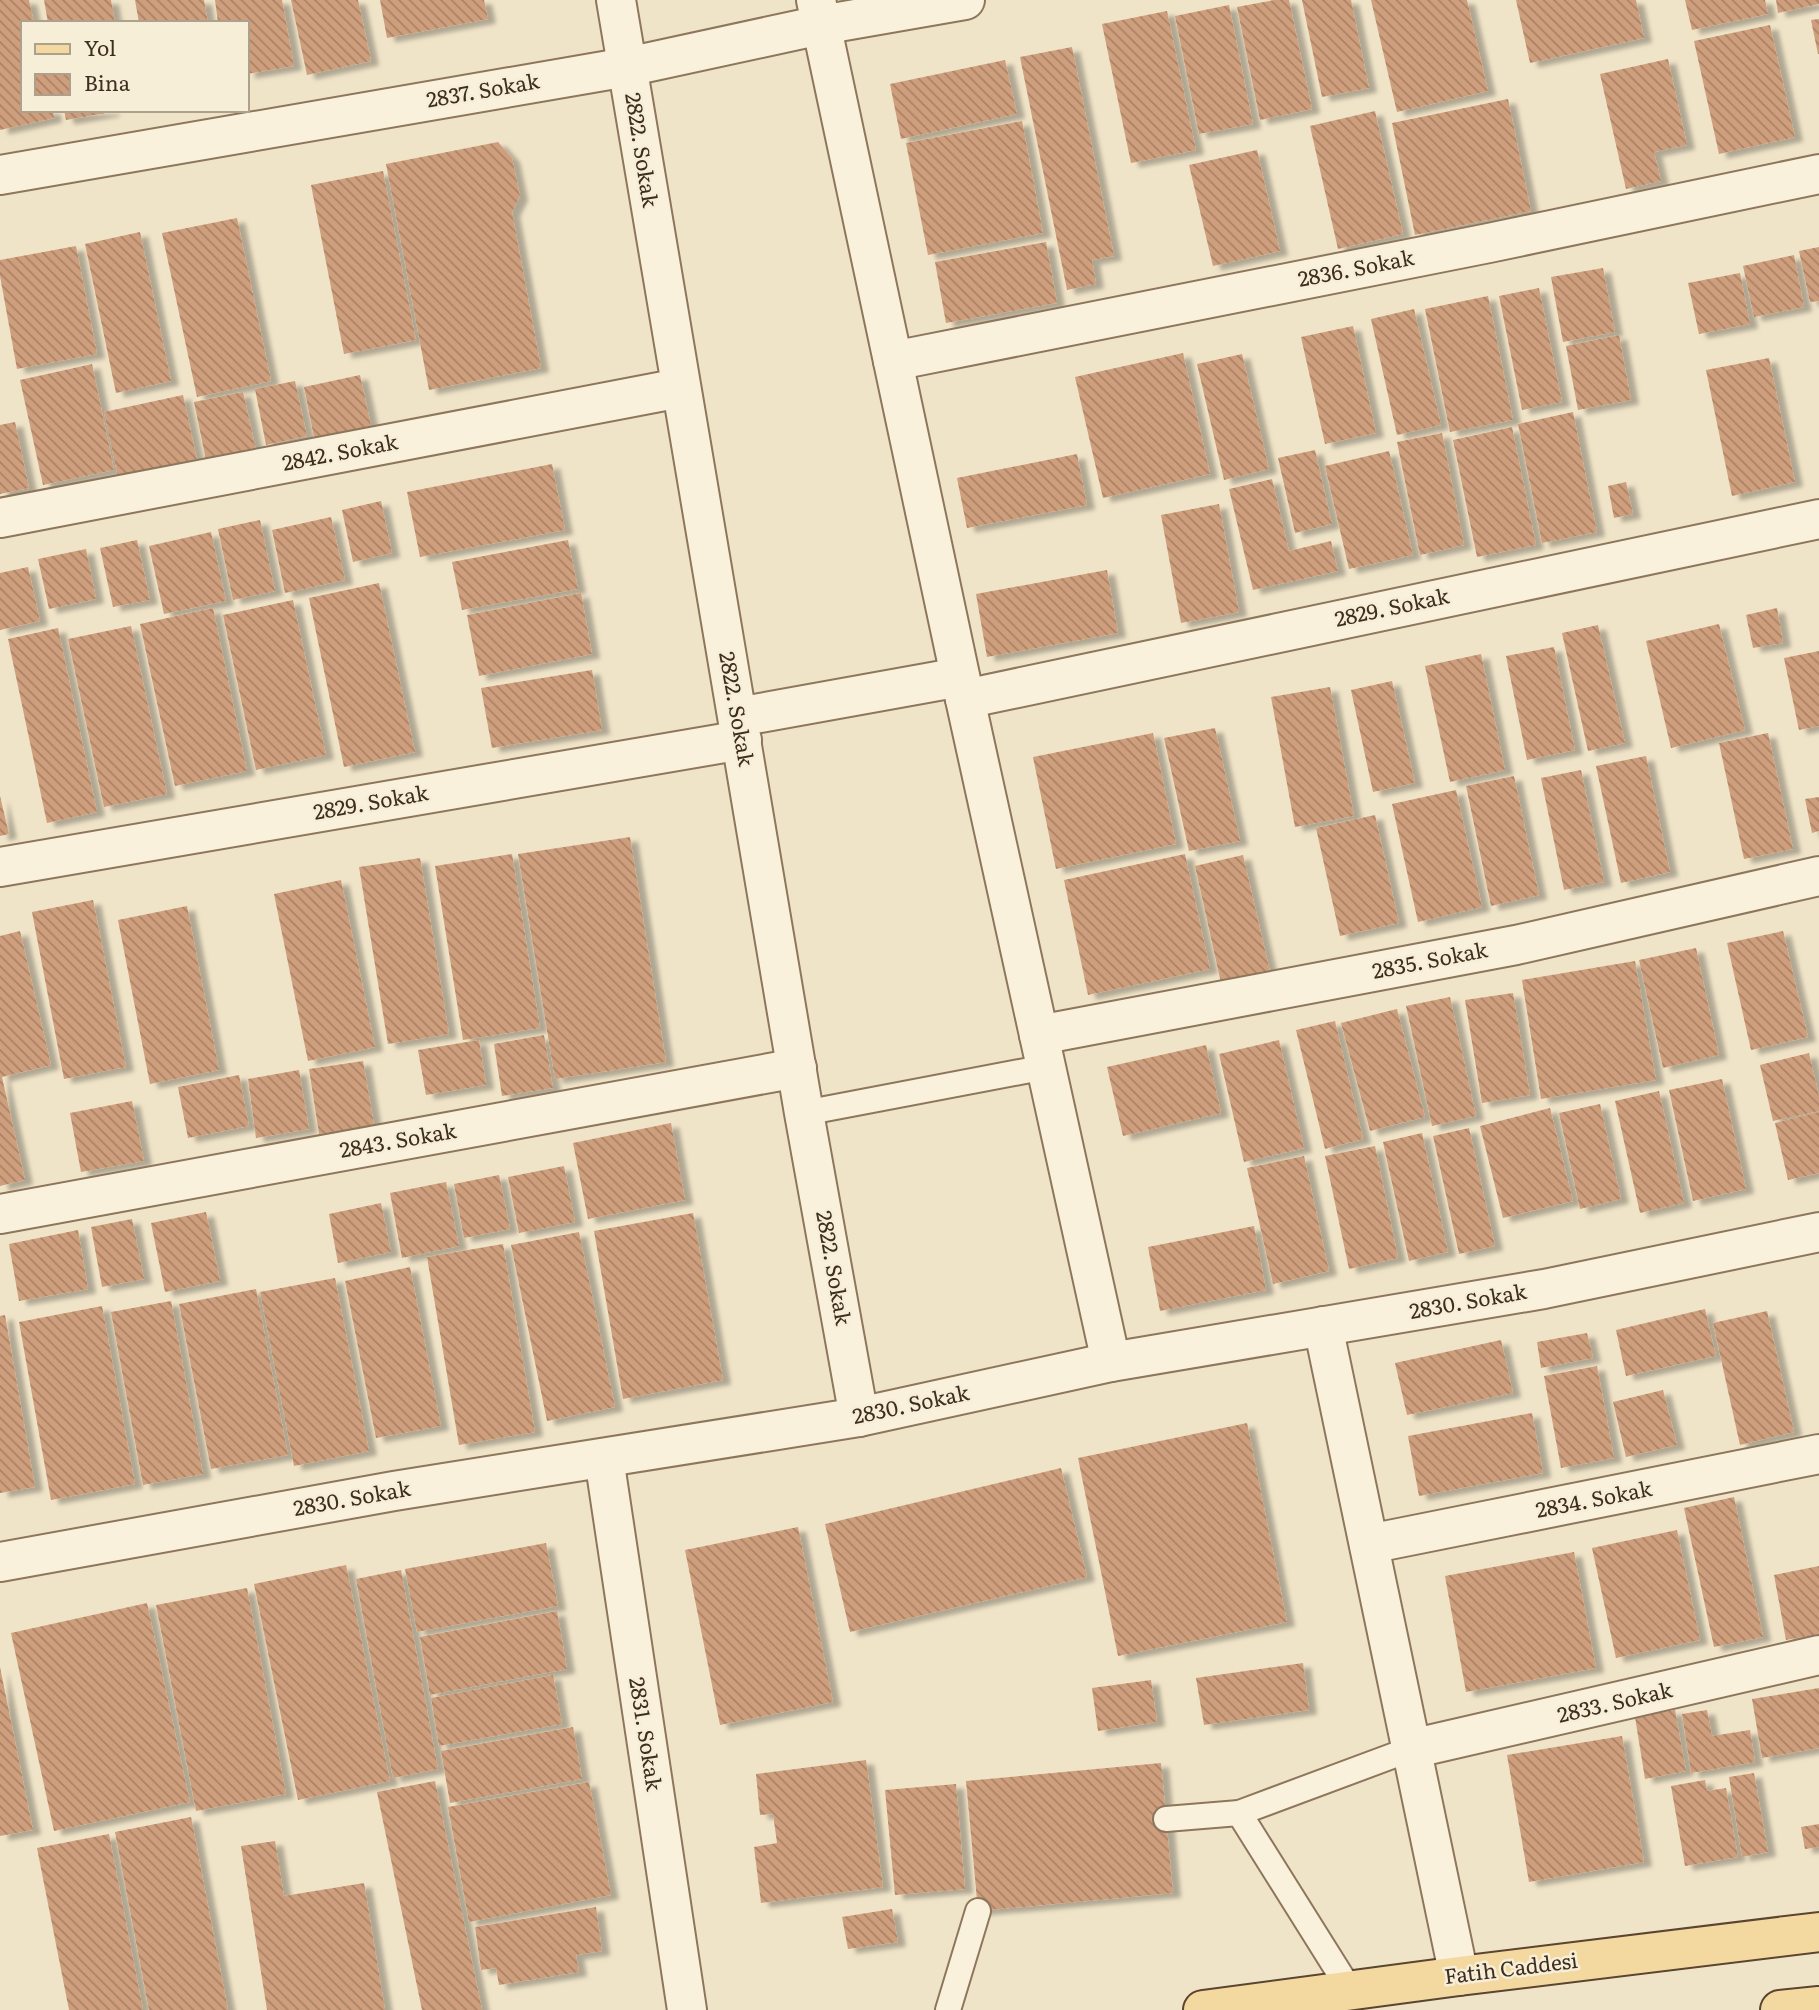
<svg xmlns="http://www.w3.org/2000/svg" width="1819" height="2010" font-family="Literata,serif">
	<defs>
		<pattern id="building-back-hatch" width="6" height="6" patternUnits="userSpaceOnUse" patternTransform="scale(1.75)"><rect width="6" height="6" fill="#cf9f7d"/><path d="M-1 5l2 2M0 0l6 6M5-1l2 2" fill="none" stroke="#a98266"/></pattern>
		<filter id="shadow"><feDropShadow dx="8" dy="4.5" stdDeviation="2" flood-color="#0004"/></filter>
	</defs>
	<rect width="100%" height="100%" fill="#f0e4c8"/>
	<!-- building -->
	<g fill="url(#building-back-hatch)" filter="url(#shadow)">
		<polygon points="0,0 29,0 34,23 23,23 23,110 53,110 54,118 0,130"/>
		<polygon points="44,0 111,0 115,23 48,23"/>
		<polygon points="135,0 204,0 208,23 139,23"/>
		<polygon points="215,0 282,0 294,66 247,74 247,23 218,23"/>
		<polygon points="291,0 358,0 371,61 307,75"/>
		<polygon points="380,0 484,0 488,19 387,38"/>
		<polygon points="1274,0 1289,0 1312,109 1260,120 1237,7"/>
		<polygon points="1302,0 1351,0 1369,88 1322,97"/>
		<polygon points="1371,0 1467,0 1488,91 1397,112"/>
		<polygon points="1516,0 1636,0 1644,38 1530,63"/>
		<polygon points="1685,0 1765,0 1768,14 1692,30"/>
		<polygon points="1776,0 1819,0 1819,4 1778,13"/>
		<polygon points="1229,5 1253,124 1199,134 1175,16"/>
		<polygon points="1167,11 1196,150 1131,163 1102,24"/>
		<polygon points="1819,19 1819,54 1818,54 1811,20"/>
		<polygon points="1770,25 1795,137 1719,154 1694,41"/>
		<polygon points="1072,47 1114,256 1092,260 1096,284 1067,290 1020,57"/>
		<polygon points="1668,59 1687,145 1654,152 1661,181 1626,189 1600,74"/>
		<polygon points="1005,60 1017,114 901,139 890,84"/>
		<polygon points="1508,99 1531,211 1415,235 1392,123"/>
		<polygon points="64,110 112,110 112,112 66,120"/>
		<polygon points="1375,111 1403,234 1338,249 1310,126"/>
		<polygon points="1022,121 1043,233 928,255 906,143"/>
		<polygon points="498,142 512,158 520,196 512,212 541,368 429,390 386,164"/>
		<polygon points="1257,150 1280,251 1213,266 1189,165"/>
		<polygon points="383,171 416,340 344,354 311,185"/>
		<polygon points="237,218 271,381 197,397 162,233"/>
		<polygon points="140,232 171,381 116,393 85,244"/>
		<polygon points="1046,242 1057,303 946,323 935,262"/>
		<polygon points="76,246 97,354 17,369 0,276 0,260"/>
		<polygon points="1819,247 1819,301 1810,302 1799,251"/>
		<polygon points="1794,255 1804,307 1754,317 1743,266"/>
		<polygon points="1603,268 1615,332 1563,342 1551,277"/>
		<polygon points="1740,273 1750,324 1699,334 1688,283"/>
		<polygon points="1539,288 1562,402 1522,410 1499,296"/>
		<polygon points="1488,296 1513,420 1450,432 1425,309"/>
		<polygon points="1414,309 1441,425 1397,435 1371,319"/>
		<polygon points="1353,326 1376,433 1325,444 1301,337"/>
		<polygon points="1619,335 1631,400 1578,410 1566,346"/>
		<polygon points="1183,353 1210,474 1103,498 1075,377"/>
		<polygon points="1242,354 1269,469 1224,480 1197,364"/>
		<polygon points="1769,358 1795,482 1732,496 1706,370"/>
		<polygon points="92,364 114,470 43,485 20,380"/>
		<polygon points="360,375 372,430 315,442 304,387"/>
		<polygon points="295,381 307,436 266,445 255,389"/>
		<polygon points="243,392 258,459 208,470 194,402"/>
		<polygon points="183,395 197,460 118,477 104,412"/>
		<polygon points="1573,412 1597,532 1542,543 1518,424"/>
		<polygon points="15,422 29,488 0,494 0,425"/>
		<polygon points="1512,427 1536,545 1477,557 1453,440"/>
		<polygon points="1442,433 1464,545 1420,555 1397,442"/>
		<polygon points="1315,450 1332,524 1295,533 1278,458"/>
		<polygon points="1389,451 1413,555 1349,569 1325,466"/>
		<polygon points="1077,454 1087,505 967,528 957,478"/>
		<polygon points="552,464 565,530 420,557 407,492"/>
		<polygon points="1272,479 1289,551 1331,541 1338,571 1253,590 1229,489"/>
		<polygon points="1626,482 1633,514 1614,518 1608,486"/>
		<polygon points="381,501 392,553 353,562 342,510"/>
		<polygon points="1219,504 1239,612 1181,623 1161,515"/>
		<polygon points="331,517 345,580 285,593 272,530"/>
		<polygon points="260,520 275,591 233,600 218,529"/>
		<polygon points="211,532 226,601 164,614 149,546"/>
		<polygon points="137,540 150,600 113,607 100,548"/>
		<polygon points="568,540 578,589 462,610 452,562"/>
		<polygon points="86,549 96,599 49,609 38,559"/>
		<polygon points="28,567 40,621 0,630 0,573"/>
		<polygon points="1107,570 1118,633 987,657 976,594"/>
		<polygon points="379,583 415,752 344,767 309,598"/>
		<polygon points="581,593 592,654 479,676 467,615"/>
		<polygon points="293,600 326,755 256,770 223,615"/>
		<polygon points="213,608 247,771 175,786 140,624"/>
		<polygon points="1777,608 1783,643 1753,648 1746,615"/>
		<polygon points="1719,624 1745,730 1671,748 1646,641"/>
		<polygon points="1598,625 1625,743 1588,751 1562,633"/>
		<polygon points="131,626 167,794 104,807 68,639"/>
		<polygon points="58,628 97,812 47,823 8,639"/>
		<polygon points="1554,647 1575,750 1527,760 1506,656"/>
		<polygon points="1819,651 1819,726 1799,730 1784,658"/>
		<polygon points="1481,654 1505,770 1450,782 1425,666"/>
		<polygon points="592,670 602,730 492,748 481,688"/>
		<polygon points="1392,681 1415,783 1373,792 1351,690"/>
		<polygon points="1330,687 1354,816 1295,827 1271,697"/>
		<polygon points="1215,728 1240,841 1189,851 1164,738"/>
		<polygon points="1153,733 1176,844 1056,869 1033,757"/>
		<polygon points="1768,733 1793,849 1744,859 1719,743"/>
		<polygon points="1646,756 1670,872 1621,883 1596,766"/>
		<polygon points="1581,770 1604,882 1564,890 1541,778"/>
		<polygon points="1514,776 1539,895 1491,906 1466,786"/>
		<polygon points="1456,790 1482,907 1418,922 1392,804"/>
		<polygon points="0,796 9,834 0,836"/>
		<polygon points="1819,797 1819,831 1812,833 1805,799"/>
		<polygon points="1375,815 1399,923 1340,936 1316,828"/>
		<polygon points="630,837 666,1062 555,1079 518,854"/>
		<polygon points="512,854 540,1028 463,1040 435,866"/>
		<polygon points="1185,854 1210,969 1088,995 1064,880"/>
		<polygon points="1243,855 1270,972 1221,983 1195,866"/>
		<polygon points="420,858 449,1034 388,1044 359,867"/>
		<polygon points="341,880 375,1047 308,1061 274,894"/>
		<polygon points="93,900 126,1067 64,1079 32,912"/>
		<polygon points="187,906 219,1070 150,1084 118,920"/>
		<polygon points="20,931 51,1065 2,1077 25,1180 0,1186 0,936"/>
		<polygon points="1783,931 1808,1037 1751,1050 1727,943"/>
		<polygon points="1696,948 1719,1055 1663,1068 1639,960"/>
		<polygon points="1635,961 1656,1080 1541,1099 1522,980"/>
		<polygon points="1513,993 1530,1095 1482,1103 1465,1000"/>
		<polygon points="1450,997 1476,1116 1432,1126 1406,1006"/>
		<polygon points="1397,1009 1425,1117 1370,1131 1341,1023"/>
		<polygon points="1335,1021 1363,1139 1325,1149 1296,1030"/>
		<polygon points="544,1035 553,1088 502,1096 494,1044"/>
		<polygon points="479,1040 486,1085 426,1095 418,1050"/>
		<polygon points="1279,1040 1304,1148 1244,1162 1219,1054"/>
		<polygon points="1206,1045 1221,1113 1123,1136 1107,1067"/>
		<polygon points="1809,1053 1819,1096 1819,1111 1773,1121 1760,1065"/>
		<polygon points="363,1061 374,1125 319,1134 309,1069"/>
		<polygon points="299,1070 309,1129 256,1138 248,1079"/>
		<polygon points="239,1075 249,1126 188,1138 178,1087"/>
		<polygon points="1722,1079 1746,1189 1693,1201 1669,1090"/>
		<polygon points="1659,1091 1684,1203 1640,1213 1615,1101"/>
		<polygon points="132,1101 144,1161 81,1172 70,1113"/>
		<polygon points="1600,1104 1621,1199 1580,1209 1559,1113"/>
		<polygon points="1550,1108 1573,1201 1503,1218 1480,1126"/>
		<polygon points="1819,1112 1819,1173 1788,1180 1775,1123"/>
		<polygon points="671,1123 685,1200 588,1219 573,1143"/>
		<polygon points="1469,1128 1495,1246 1459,1254 1433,1136"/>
		<polygon points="1422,1133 1448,1252 1409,1261 1383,1142"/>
		<polygon points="1375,1146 1398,1258 1349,1269 1325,1156"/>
		<polygon points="1304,1156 1329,1271 1273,1284 1247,1168"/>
		<polygon points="564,1166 575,1222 519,1233 508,1177"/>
		<polygon points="499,1175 510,1229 464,1238 454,1184"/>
		<polygon points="446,1182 459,1246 402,1258 390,1193"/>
		<polygon points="381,1203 391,1252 338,1263 329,1214"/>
		<polygon points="206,1212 220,1281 165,1292 151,1223"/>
		<polygon points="693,1213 723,1380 623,1399 594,1231"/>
		<polygon points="132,1219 144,1279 102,1287 91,1227"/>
		<polygon points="1254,1226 1266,1290 1160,1311 1148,1247"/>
		<polygon points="78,1230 88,1289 19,1301 9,1244"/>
		<polygon points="579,1232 615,1407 547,1421 511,1245"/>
		<polygon points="503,1244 535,1432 459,1445 427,1257"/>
		<polygon points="410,1267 441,1426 376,1438 345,1281"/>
		<polygon points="335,1278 369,1451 294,1466 260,1292"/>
		<polygon points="256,1289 288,1455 211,1469 179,1304"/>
		<polygon points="171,1301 203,1474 143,1485 111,1312"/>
		<polygon points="102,1306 135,1484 51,1500 19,1322"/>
		<polygon points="1705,1309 1716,1356 1626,1376 1616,1330"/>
		<polygon points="1767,1311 1794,1432 1740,1445 1713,1323"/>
		<polygon points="5,1315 35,1487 0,1493 0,1316"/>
		<polygon points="1587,1333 1593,1358 1541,1368 1537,1342"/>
		<polygon points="1501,1340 1513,1393 1407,1415 1395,1363"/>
		<polygon points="1597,1366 1614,1458 1561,1468 1544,1376"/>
		<polygon points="1663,1390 1677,1445 1626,1457 1613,1402"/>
		<polygon points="1532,1413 1543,1473 1419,1496 1408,1436"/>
		<polygon points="1247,1423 1287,1622 1118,1656 1078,1458"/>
		<polygon points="1061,1468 1087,1577 850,1632 825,1524"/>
		<polygon points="1734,1497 1763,1637 1714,1647 1684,1508"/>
		<polygon points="798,1527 833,1702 720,1725 685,1550"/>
		<polygon points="1677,1530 1700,1640 1616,1658 1592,1548"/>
		<polygon points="546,1543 558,1606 417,1632 405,1569"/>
		<polygon points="1574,1552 1596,1668 1466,1692 1445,1576"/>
		<polygon points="346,1565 390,1781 298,1800 254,1584"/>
		<polygon points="1819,1566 1819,1634 1786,1640 1774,1575"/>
		<polygon points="401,1570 438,1769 393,1778 356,1579"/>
		<polygon points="247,1588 286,1794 196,1811 156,1605"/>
		<polygon points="147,1603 190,1802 54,1831 11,1633"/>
		<polygon points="557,1611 567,1669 430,1695 420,1637"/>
		<polygon points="1303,1663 1309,1710 1204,1725 1196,1678"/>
		<polygon points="0,1667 33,1830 0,1836"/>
		<polygon points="553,1675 562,1724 439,1746 431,1698"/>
		<polygon points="1151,1680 1157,1722 1098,1731 1092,1688"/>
		<polygon points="1819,1688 1819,1748 1762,1758 1752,1699"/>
		<polygon points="1675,1710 1686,1771 1645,1779 1635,1717"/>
		<polygon points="1707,1710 1712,1736 1750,1730 1755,1762 1691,1773 1682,1714"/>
		<polygon points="573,1727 582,1779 450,1803 441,1751"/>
		<polygon points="1622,1736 1644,1862 1529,1882 1507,1755"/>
		<polygon points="866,1760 883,1887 761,1903 754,1847 777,1843 773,1814 760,1815 756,1774"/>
		<polygon points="1161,1763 1173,1893 978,1911 966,1781"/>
		<polygon points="1754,1773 1768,1852 1742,1857 1729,1777"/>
		<polygon points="1705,1780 1707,1791 1726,1788 1738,1857 1685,1866 1671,1786"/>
		<polygon points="435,1781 482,2010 422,2010 377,1792"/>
		<polygon points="589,1782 611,1895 469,1922 448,1807"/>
		<polygon points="956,1784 965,1889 895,1895 885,1790"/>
		<polygon points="191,1817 228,2010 149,2010 115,1832"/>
		<polygon points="1819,1824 1819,1847 1805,1849 1801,1827"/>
		<polygon points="109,1834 143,2010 69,2010 37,1848"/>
		<polygon points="275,1841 284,1896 364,1883 385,2010 267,2010 241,1846"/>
		<polygon points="596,1907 602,1951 576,1955 579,1972 499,1985 496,1968 481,1970 475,1927"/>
		<polygon points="892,1909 898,1942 848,1949 842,1917"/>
	</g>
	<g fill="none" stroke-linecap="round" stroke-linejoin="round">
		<defs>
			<g id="lane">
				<polyline points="804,1113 1046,1067"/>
				<polyline points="1239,1813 1411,1749"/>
				<polyline points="1166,1819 1239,1813 1350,1990"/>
				<polyline points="948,2010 978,1911"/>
			</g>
			<g id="street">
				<polyline points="616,0 804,1113 859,1417"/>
				<polyline points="816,0 965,699 1111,1362"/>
				<polyline points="0,175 627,67 821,25 965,0"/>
				<polyline points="893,361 1489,243 1819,174"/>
				<polyline points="0,518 680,388"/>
				<polyline points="965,699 1819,519"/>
				<polyline points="738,717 960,677"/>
				<polyline points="0,867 742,740"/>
				<polyline points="1039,1035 1516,945 1819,876"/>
				<polyline points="0,1214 797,1068"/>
				<polyline points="1323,1326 1459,1976"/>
				<polyline points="604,1458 687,2010"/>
				<polyline points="1369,1544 1819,1454"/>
				<polyline points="0,1562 394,1491 859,1417 1111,1362 1544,1289 1819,1232"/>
				<polyline points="1411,1749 1819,1655"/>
			</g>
			<g id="primary">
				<polyline points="1203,2010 1459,1976 1819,1932"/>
				<polyline points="1780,2010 1819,2006"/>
			</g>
		</defs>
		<!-- lane casing -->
		<use href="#lane" stroke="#8d765c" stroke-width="28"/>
		<!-- street casing -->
		<use href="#street" stroke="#8d765c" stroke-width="42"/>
		<!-- primary casing -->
		<use href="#primary" stroke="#5b4430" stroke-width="42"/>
		<!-- lane -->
		<use href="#lane" stroke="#faf1dc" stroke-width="24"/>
		<!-- street -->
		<use href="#street" stroke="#faf1dc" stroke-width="38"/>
		<!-- primary -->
		<use href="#primary" stroke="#f3d9a0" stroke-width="38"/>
	</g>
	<g text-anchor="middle" stroke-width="5" stroke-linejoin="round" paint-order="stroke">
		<!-- street labels -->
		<g font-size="21" fill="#3d2e20" stroke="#f7eed8">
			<text transform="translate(483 91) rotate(-10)" y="7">2837. Sokak</text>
			<text transform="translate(641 150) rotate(81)" y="7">2822. Sokak</text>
			<text transform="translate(1356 269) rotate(-11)" y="7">2836. Sokak</text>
			<text transform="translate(340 453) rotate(-11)" y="7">2842. Sokak</text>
			<text transform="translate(1392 608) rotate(-12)" y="7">2829. Sokak</text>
			<text transform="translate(736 709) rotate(80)" y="7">2822. Sokak</text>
			<text transform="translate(371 803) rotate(-10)" y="7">2829. Sokak</text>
			<text transform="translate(1430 961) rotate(-11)" y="7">2835. Sokak</text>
			<text transform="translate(398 1141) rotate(-10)" y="7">2843. Sokak</text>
			<text transform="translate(833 1268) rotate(80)" y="7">2822. Sokak</text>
			<text transform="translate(1468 1302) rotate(-10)" y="7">2830. Sokak</text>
			<text transform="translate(911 1405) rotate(-12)" y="7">2830. Sokak</text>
			<text transform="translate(352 1499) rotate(-10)" y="7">2830. Sokak</text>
			<text transform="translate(1594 1500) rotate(-11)" y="7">2834. Sokak</text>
			<text transform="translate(1615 1703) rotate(-13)" y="7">2833. Sokak</text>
			<text transform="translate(645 1734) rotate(81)" y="7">2831. Sokak</text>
			<text transform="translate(1511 1969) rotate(-7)" y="7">Fatih Caddesi</text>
		</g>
	</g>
	<!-- legend -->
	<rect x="21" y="21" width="228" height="91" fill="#f7eed8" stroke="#ada18e" stroke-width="2"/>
	<rect x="35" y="44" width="35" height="10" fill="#f3d9a0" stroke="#ada18e" stroke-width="2"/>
	<text x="84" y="56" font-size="21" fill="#3d2e20">Yol</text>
	<rect x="35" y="74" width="35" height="21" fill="url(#building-back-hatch)" stroke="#ada18e" stroke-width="2"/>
	<text x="84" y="91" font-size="21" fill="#3d2e20">Bina</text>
</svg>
